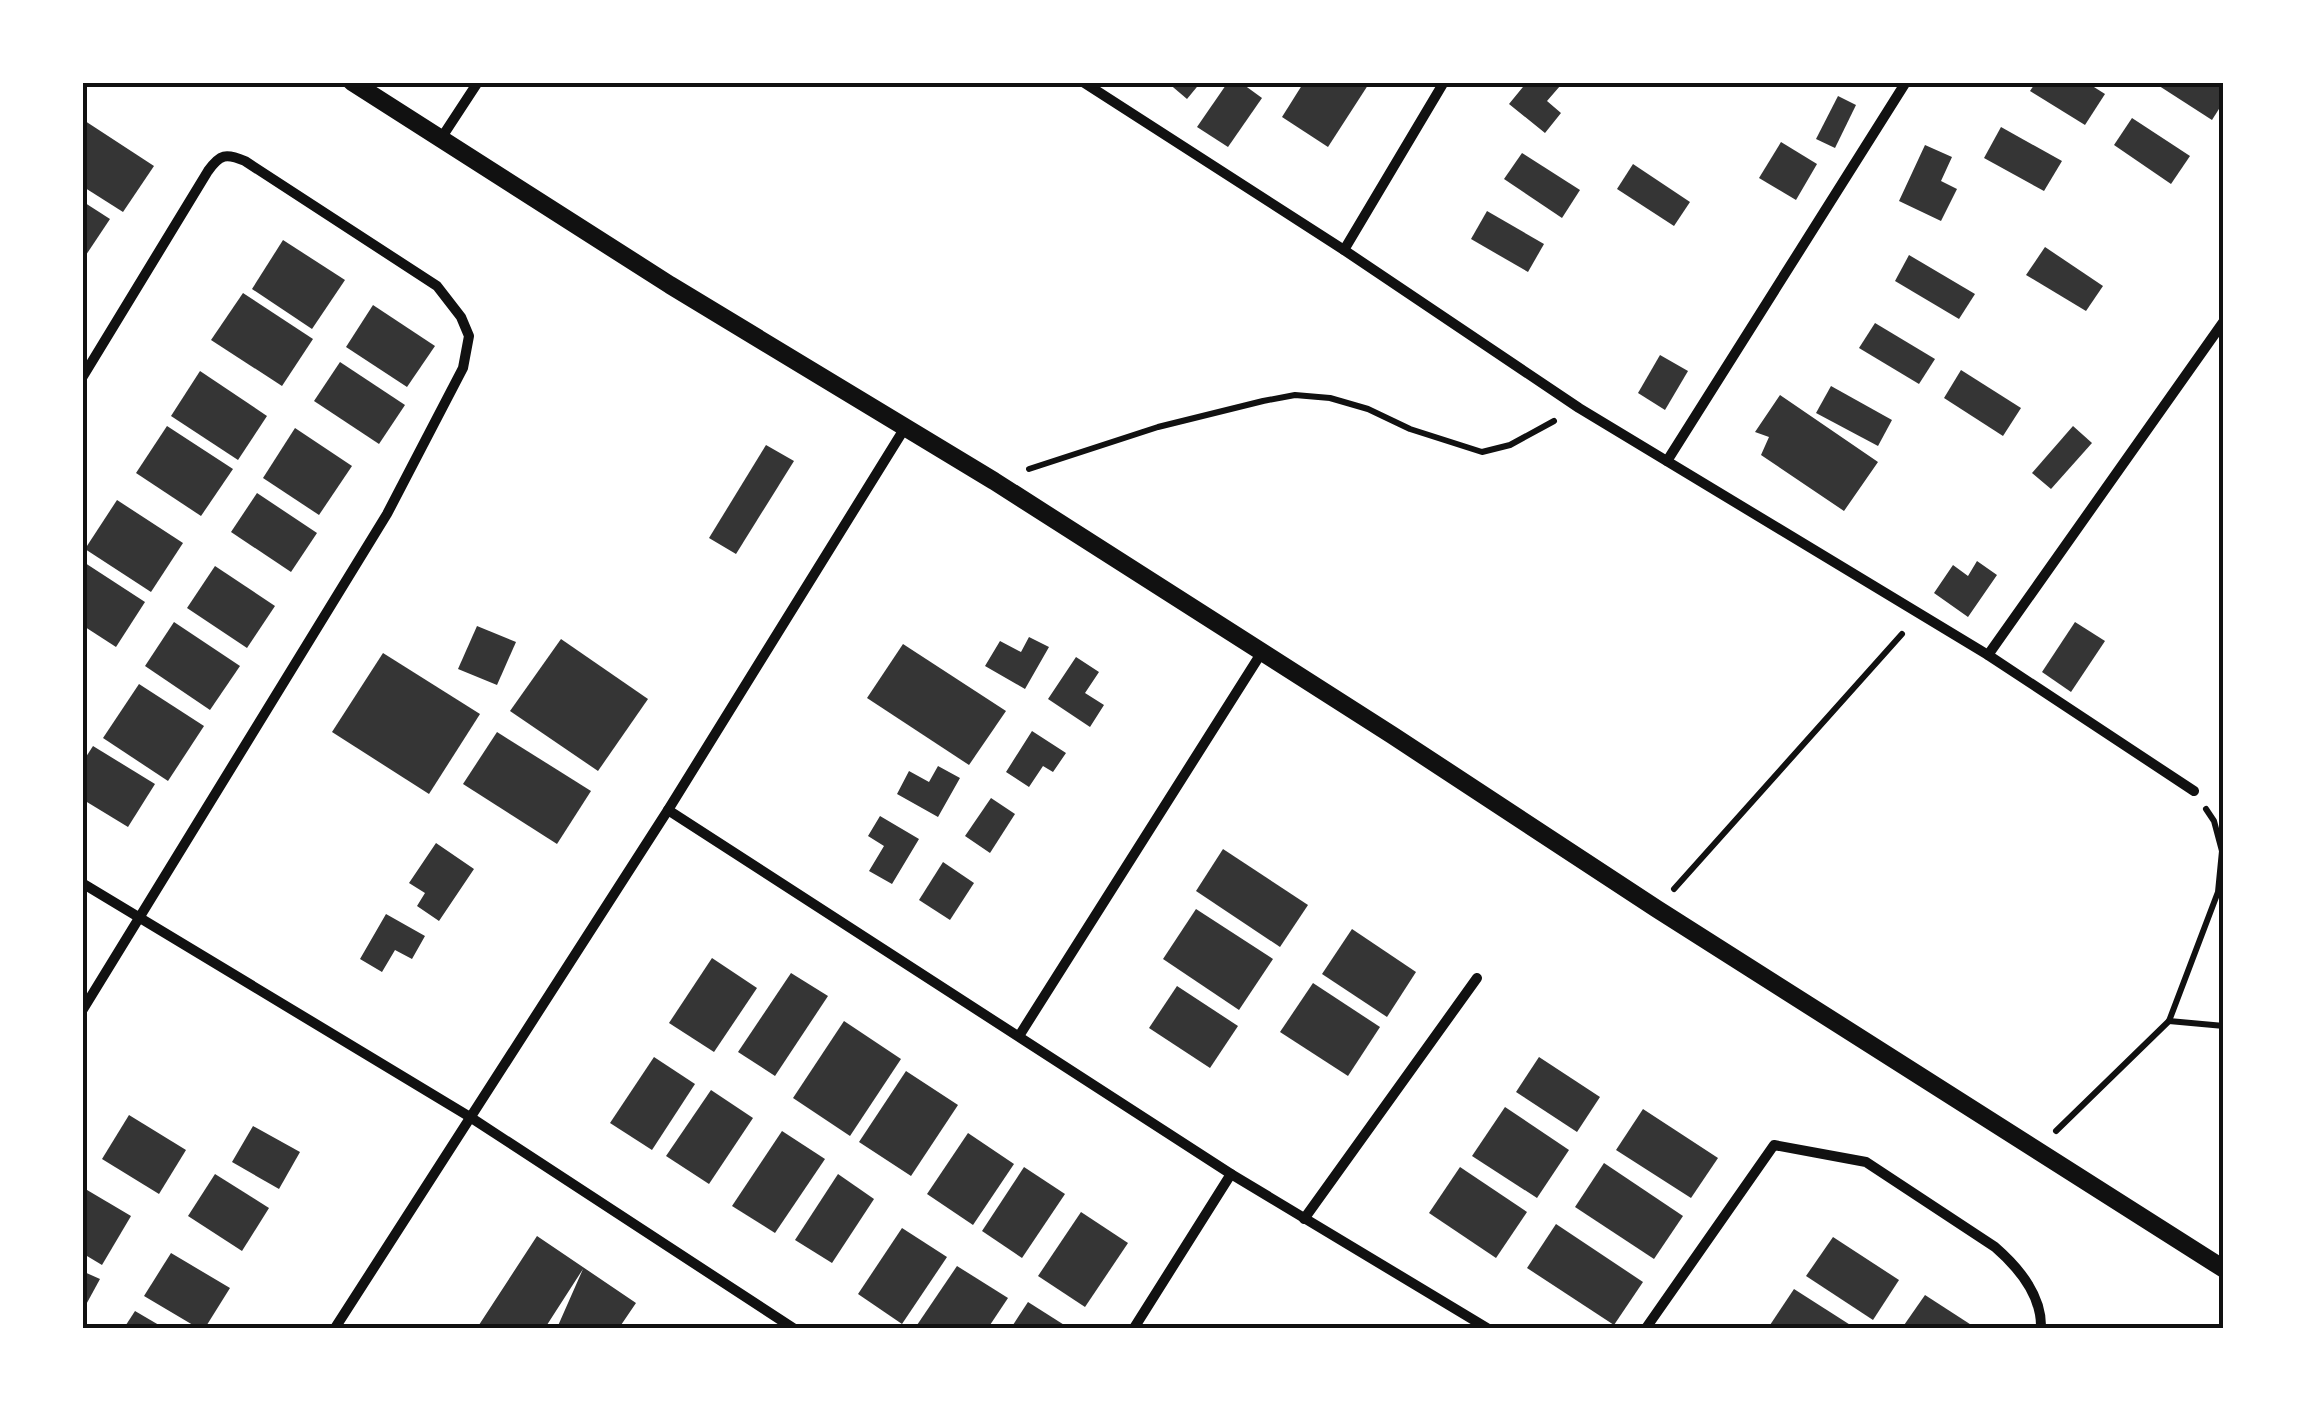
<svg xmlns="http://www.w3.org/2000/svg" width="2306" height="1411" font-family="'Roboto Condensed',sans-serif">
	<rect width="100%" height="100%" fill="#fff"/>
	<!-- building -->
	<g fill="#353535">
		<polygon points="1167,82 1201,82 1187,99"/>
		<polygon points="1228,82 1240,82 1262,98 1228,147 1197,127"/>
		<polygon points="1304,82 1370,82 1328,147 1282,117"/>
		<polygon points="1527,82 1556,82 1560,86 1547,101 1561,113 1545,133 1509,104"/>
		<polygon points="2036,82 2086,82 2105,94 2085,125 2030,91"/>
		<polygon points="2153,82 2216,82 2224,87 2224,101 2212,120"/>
		<polygon points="1838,96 1856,105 1835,148 1816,139"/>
		<polygon points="2132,118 2190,156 2171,184 2114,145"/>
		<polygon points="82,119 154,166 123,212 82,186"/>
		<polygon points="2001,127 2062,161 2044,191 1984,158"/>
		<polygon points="1781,142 1817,164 1796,200 1759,178"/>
		<polygon points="1925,145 1952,157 1941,181 1957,189 1941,221 1899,201"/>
		<polygon points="1522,153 1580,190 1562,218 1504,179"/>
		<polygon points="1633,164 1690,202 1674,226 1617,189"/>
		<polygon points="82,201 110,219 82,261"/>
		<polygon points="1487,211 1544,244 1528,272 1471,239"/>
		<polygon points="283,240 345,280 312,329 252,289"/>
		<polygon points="2045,247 2103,286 2086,311 2026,275"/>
		<polygon points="1909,255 1975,294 1959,319 1895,281"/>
		<polygon points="243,293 313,339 282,386 211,340"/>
		<polygon points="373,305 435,346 407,387 346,347"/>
		<polygon points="1875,323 1935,359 1919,384 1859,348"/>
		<polygon points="1660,355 1688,371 1665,410 1638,393"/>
		<polygon points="340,362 405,405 379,444 314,401"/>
		<polygon points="1961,370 2021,408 2003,436 1944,398"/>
		<polygon points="200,371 267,416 238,460 171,416"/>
		<polygon points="1831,386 1892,420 1878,446 1816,413"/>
		<polygon points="1780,395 1878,462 1844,511 1761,455 1769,437 1755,432"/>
		<polygon points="167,426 233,469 201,516 136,473"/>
		<polygon points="2073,426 2092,443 2051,489 2032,473"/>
		<polygon points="295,428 352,466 319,515 263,478"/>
		<polygon points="766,445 794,461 736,554 709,538"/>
		<polygon points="257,493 317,533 291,572 231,532"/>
		<polygon points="117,500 183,543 151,592 85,549"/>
		<polygon points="82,561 145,602 116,647 82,625"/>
		<polygon points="1977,561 1997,575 1968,617 1934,593 1953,565 1968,576"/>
		<polygon points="215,566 275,606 247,648 187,608"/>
		<polygon points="174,622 240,666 210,710 145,666"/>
		<polygon points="2075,622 2105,641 2071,692 2042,672"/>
		<polygon points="477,626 516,642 497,685 458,669"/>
		<polygon points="1029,637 1049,647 1025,689 985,666 1000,641 1021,652"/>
		<polygon points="561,639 648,699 598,771 510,711"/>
		<polygon points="903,644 1006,711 969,765 867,698"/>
		<polygon points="383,653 480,714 429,794 332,732"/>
		<polygon points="1076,657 1099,672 1085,693 1104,705 1090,727 1048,699"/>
		<polygon points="139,684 204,726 168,781 103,738"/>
		<polygon points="1032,731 1066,753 1053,772 1043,766 1029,787 1006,772"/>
		<polygon points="497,732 591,791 557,844 463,784"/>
		<polygon points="93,746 155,784 128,827 82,799 82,763"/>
		<polygon points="938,766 960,778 938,817 897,794 909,771 929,782"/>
		<polygon points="991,798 1015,814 990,853 965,836"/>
		<polygon points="880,816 919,839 892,884 869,871 884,846 868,836"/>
		<polygon points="436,843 474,869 439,921 417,906 425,893 409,883"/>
		<polygon points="1223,849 1308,905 1280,947 1196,891"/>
		<polygon points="943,862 974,883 950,920 919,900"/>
		<polygon points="1196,909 1273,959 1239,1010 1163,959"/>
		<polygon points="386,914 425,936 412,959 395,950 382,972 360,959"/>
		<polygon points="1352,929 1416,972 1387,1017 1322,974"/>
		<polygon points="712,958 757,988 714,1052 669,1023"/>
		<polygon points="791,973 828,996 775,1076 738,1052"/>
		<polygon points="1313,983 1380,1027 1348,1076 1280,1032"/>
		<polygon points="1177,986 1238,1026 1210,1068 1149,1028"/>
		<polygon points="844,1021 901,1059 850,1136 793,1098"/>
		<polygon points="654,1057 695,1084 652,1150 610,1123"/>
		<polygon points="1539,1057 1600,1097 1577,1132 1516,1092"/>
		<polygon points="906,1071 958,1105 911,1176 859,1142"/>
		<polygon points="711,1090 753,1118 709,1184 666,1156"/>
		<polygon points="1505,1107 1569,1150 1537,1198 1472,1156"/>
		<polygon points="1643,1109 1718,1158 1691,1198 1616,1150"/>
		<polygon points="129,1115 186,1150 159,1194 102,1159"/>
		<polygon points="253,1126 300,1152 279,1189 232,1162"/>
		<polygon points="782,1131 825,1159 775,1233 732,1206"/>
		<polygon points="968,1133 1014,1164 973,1225 927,1194"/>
		<polygon points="1604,1163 1683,1216 1654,1259 1575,1207"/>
		<polygon points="1024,1167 1065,1194 1022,1258 982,1231"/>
		<polygon points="1460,1167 1527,1212 1496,1258 1429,1213"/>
		<polygon points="215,1174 269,1208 242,1251 188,1216"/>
		<polygon points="838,1174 874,1199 832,1263 795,1240"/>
		<polygon points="82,1187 131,1216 102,1265 82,1253"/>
		<polygon points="1081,1212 1128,1243 1085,1307 1038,1276"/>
		<polygon points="1556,1224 1643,1282 1614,1325 1527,1268"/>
		<polygon points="902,1228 947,1257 902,1324 858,1294"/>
		<polygon points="537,1236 636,1303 619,1328 557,1328 583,1269 545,1328 477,1328"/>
		<polygon points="1833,1237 1899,1280 1873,1320 1806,1276"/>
		<polygon points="171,1253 230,1288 205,1328 198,1328 144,1296"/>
		<polygon points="957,1266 1008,1298 988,1328 915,1328"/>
		<polygon points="82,1271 100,1279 82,1312"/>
		<polygon points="1794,1289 1855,1328 1768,1328"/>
		<polygon points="1925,1295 1976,1328 1902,1328"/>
		<polygon points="1028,1302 1069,1328 1011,1328"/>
		<polygon points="135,1311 164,1328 124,1328"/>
	</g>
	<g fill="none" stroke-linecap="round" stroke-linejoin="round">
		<!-- path -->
		<g stroke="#111" stroke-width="6">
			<polyline points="1029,469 1158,427 1263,401 1295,395 1330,398 1368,409 1410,429 1482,452 1510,445 1554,421"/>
			<polyline points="1674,889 1902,634"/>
			<polyline points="2169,1021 2224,1026"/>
			<polyline points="2056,1131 2169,1021 2218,892 2222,851 2214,821 2206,809"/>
		</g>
		<!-- minor -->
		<g stroke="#111" stroke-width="10">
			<polyline points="1083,82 1344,250 1579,408 1988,655 2194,791"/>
			<polyline points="440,140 478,82"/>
			<polyline points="1344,250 1444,82"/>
			<path d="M82,378L208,171C220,154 226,153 245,161L437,286L461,317L469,336L463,368L387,514L82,1011"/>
			<polyline points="1667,461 1906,82"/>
			<polyline points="1988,655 2224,321"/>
			<polyline points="668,810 1231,1174 1487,1328"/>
			<polyline points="82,883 470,1117 793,1328"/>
			<polyline points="1019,1036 1262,652"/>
			<polyline points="1304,1219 1477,978"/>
			<polyline points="335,1328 668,810 906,426"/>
			<polyline points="1134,1328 1231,1174"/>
			<path d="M1646,1328L1774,1145L1866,1162L1995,1247C2018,1267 2042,1296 2041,1328"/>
		</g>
		<!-- tertiary -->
		<polyline stroke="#111" stroke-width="18" points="352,82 670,285 994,481 1392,735 1657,909 2224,1269"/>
	</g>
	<!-- border -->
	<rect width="2306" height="1411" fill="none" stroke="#ffffff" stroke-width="170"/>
	<rect x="85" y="85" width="2136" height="1241" fill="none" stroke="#111" stroke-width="4"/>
</svg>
